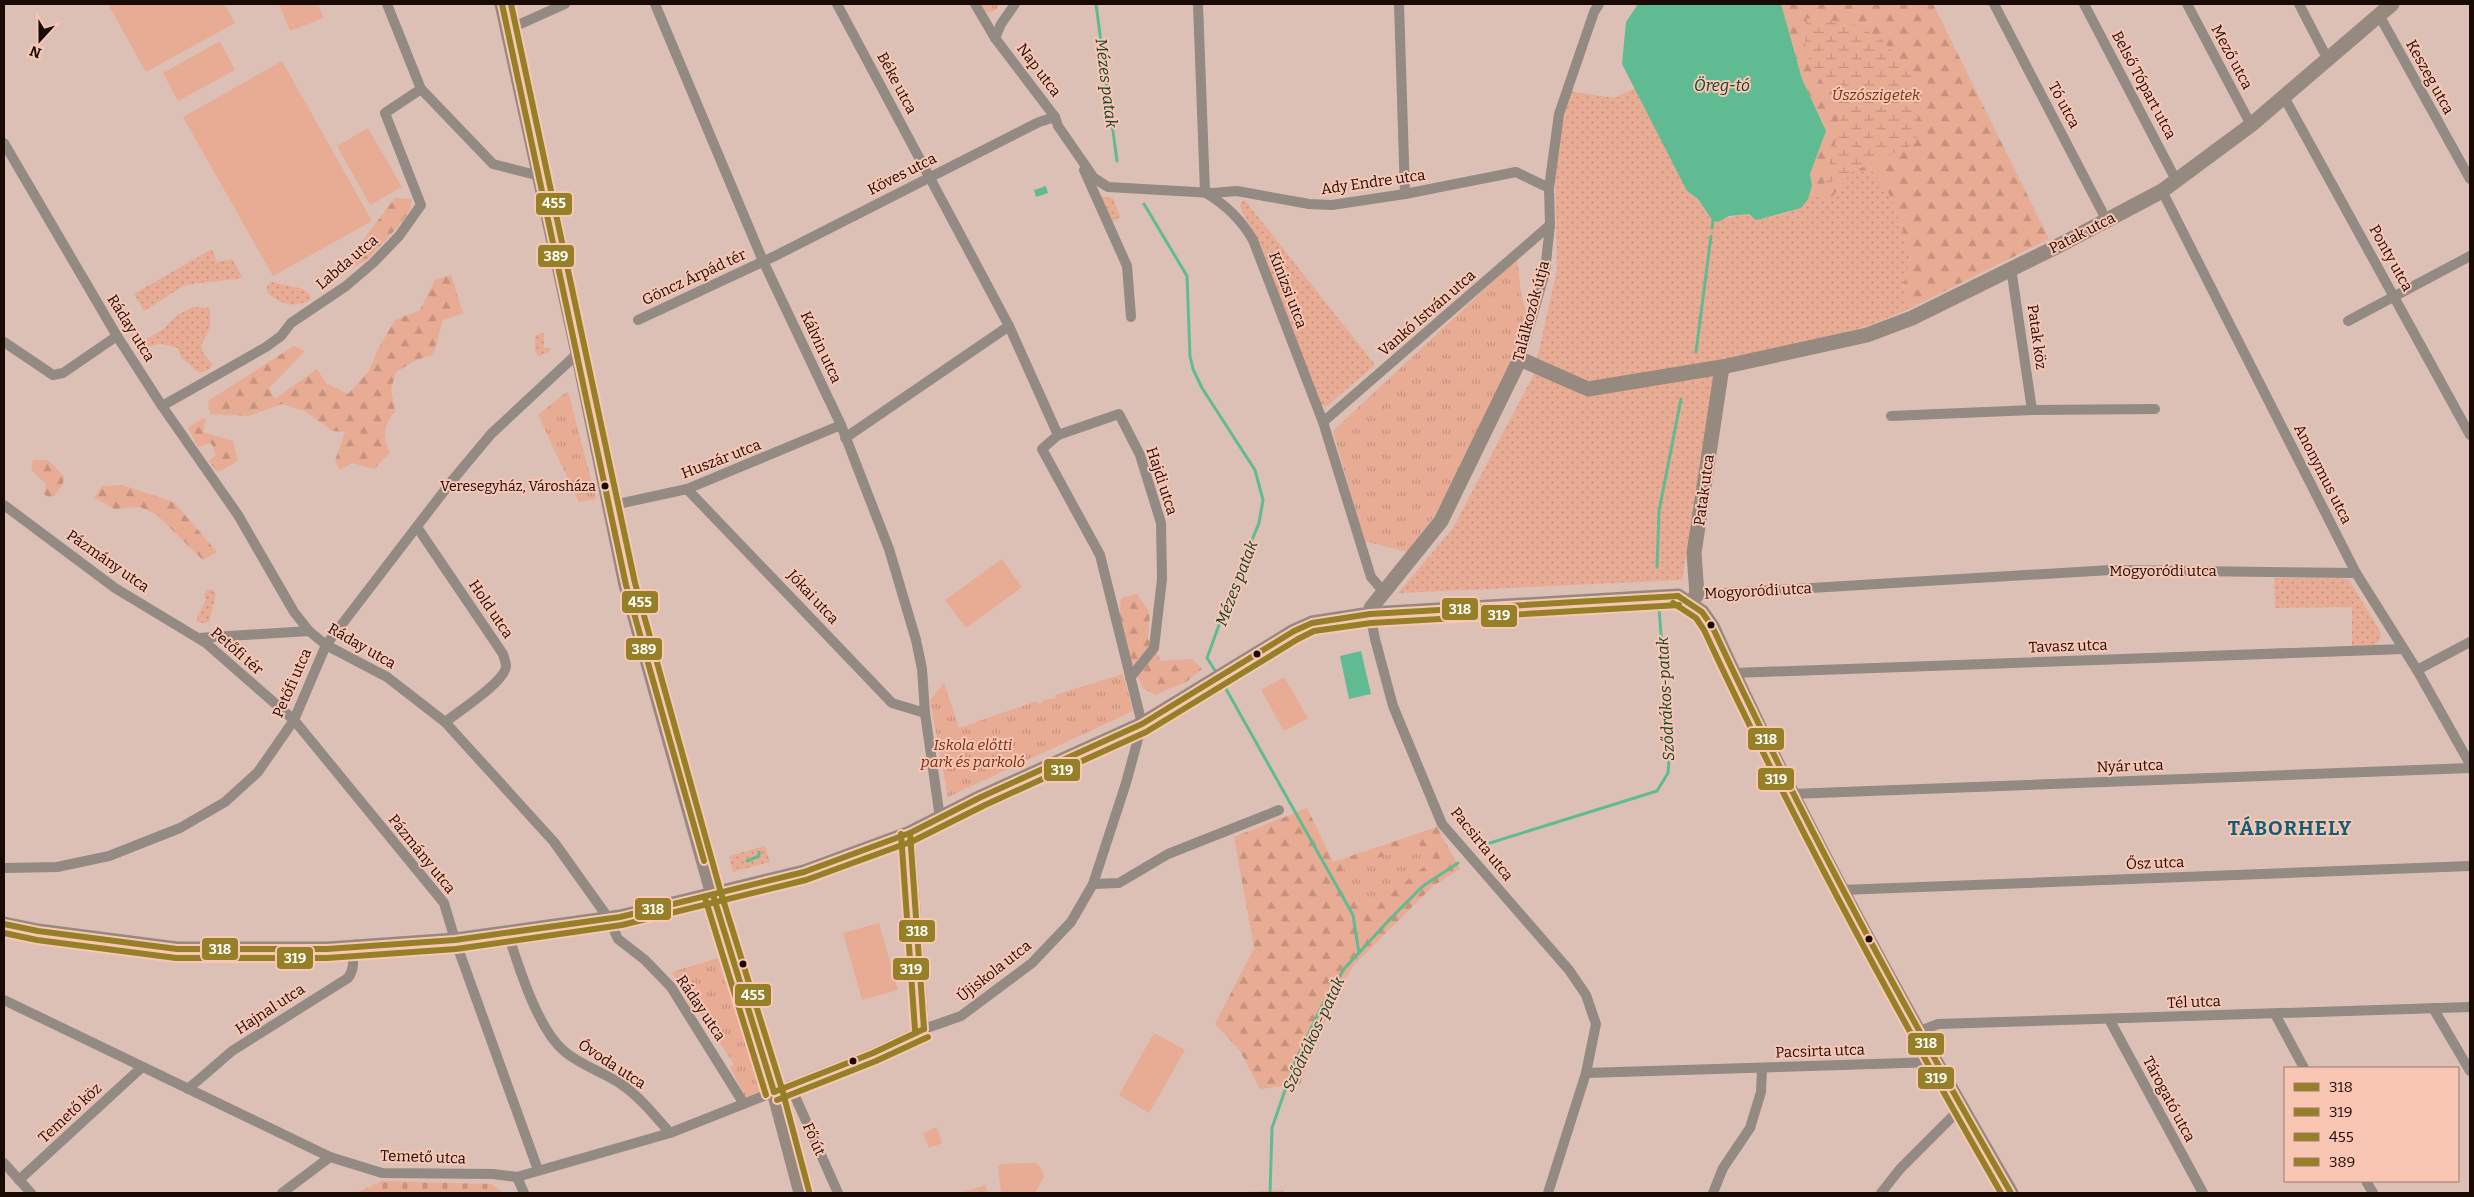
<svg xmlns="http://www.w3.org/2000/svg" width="2474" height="1197" font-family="Bitter,serif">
	<defs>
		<pattern id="grass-dots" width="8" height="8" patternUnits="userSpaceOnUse" patternTransform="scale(1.25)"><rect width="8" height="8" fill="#e8ab94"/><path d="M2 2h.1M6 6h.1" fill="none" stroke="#c6927e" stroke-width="1.8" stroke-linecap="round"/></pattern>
		<pattern id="forest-firs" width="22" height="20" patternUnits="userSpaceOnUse" patternTransform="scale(1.25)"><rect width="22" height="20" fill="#e8ab94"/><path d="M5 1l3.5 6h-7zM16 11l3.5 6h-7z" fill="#c6927e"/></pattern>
		<pattern id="wetland-marsh" width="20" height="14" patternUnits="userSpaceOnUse" patternTransform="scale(1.25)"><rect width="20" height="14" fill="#e8ab94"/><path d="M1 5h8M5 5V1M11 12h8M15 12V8" fill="none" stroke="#c6927e"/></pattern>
		<pattern id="cemetery-stones" width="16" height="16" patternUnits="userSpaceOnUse" patternTransform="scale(1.25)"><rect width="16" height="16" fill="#e8ab94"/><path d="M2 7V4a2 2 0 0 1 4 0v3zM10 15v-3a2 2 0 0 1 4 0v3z" fill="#c6927e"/></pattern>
		<pattern id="park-tufts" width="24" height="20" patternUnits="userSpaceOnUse" patternTransform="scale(1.25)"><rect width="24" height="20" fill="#e8ab94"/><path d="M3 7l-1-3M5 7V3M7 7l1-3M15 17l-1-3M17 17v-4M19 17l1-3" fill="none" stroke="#c6927e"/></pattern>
	</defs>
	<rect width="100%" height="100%" fill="#dcc0b6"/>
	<!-- grass -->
	<g fill="url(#grass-dots)">
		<path d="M1635,88L1687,191L1698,199L1713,221C1726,219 1736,215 1749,214L1756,220C1774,216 1803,213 1810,193L1829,201L1852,171L1871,170L1887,189L1902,227L1910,260L1903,286L1907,310L1865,327L1718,363L1682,580L1398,593L1453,528L1533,376L1557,270L1555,169L1557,146L1570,91L1614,98Z"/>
		<polygon points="1097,196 1113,198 1120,217 1111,223"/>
		<path d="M1244,199L1375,365L1327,406L1320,405L1319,402L1260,243C1256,234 1240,211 1240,205Z"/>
		<polygon points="212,249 217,262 232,259 243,278 185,285 144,311 134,294"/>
		<path d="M272,282L303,289L310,295L311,300C293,308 281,305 267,292V286Z"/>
		<path d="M193,307L210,308C210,313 210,319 210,324C206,346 192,341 212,364L210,369L199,373L181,357L178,348L161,344L141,348L137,345L162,330L176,316Z"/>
		<polygon points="542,333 544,334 544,348 551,348 550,352 543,354 539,357 535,350 535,336"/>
		<polygon points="2274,578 2341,578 2349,580 2381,633 2380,640 2375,645 2352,646 2352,607 2275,608"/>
		<polygon points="207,590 212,590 216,594 209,622 201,623 196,621 206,599 204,595"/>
		<polygon points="765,846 770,862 733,872 729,856"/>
		<polygon points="1283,1190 1284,1193 1228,1193"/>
	</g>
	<!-- forest -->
	<g fill="url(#forest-firs)">
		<polygon points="1781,4 1933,4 2049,239 1907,310 1903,286 1910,260 1902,227 1887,189 1871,170 1852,171 1829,201 1810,193 1812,186 1810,174 1826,131 1802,79"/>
		<polygon points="395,198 412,199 410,210 397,228 366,261 355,266 351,260 354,252"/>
		<path d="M451,275L463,313L443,320L433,355L416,360L396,372L391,389L395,411C384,425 382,437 390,453L374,469L352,463L340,470L335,461L345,432L332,431L305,411L282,404L248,416L210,414L208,401L294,346L305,351L269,388L275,399L317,369L326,383L348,394L369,371L378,349L395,320L420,310L435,280Z"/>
		<polygon points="203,418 206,420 203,432 233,441 238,461 218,472 208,461 216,455 211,443 198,447 188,428"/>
		<polygon points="33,460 48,460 64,476 63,484 54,496 48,497 44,494 46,484 31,470"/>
		<polygon points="122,485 174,502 217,552 203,560 157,515 140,507 115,509 94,498 102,486"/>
		<polygon points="1137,594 1150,613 1148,639 1161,661 1192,659 1202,669 1186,682 1155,695 1143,688 1128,656 1119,620 1121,598"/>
		<polygon points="1307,808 1333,862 1437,827 1460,869 1433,886 1354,965 1336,994 1300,1084 1260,1089 1240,1051 1215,1024 1254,948 1234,837"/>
	</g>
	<!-- wetland -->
	<polygon fill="url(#wetland-marsh)" points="1806,18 1855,24 1881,39 1909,70 1919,94 1916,143 1824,185 1842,116 1805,52"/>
	<!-- cemetery -->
	<polygon fill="url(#cemetery-stones)" points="382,1181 492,1184 503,1193 356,1193"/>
	<!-- park -->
	<g fill="url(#park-tufts)">
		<path d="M980,4H1000C996,10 993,13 986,12Z"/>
		<polygon points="1517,259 1521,294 1527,315 1520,359 1434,516 1407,552 1364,541 1333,431"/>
		<polygon points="568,391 596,499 579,502 538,415"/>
		<polygon points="1123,674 1133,711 948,797 930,700 944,683 959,728 1037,701 1038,704 1043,702 1043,700 1056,698 1055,695"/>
		<polygon points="1419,844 1431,861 1367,913 1342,870"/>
		<polygon points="718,958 761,1092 746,1099 730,1067 734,1064 695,1006 691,1008 672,972"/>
		<polygon points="985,1185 988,1193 961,1193"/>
	</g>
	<!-- garden -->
	<g fill="#e8ab94">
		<polygon points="108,4 224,4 235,23 146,72"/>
		<polygon points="279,4 318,4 324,18 290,31"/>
		<polygon points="220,41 235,70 178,101 163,73"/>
		<polygon points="282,61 372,221 273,276 183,117"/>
		<polygon points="368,128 402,187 370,205 337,146"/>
		<polygon points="1002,559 1022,587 966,628 945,600"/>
		<polygon points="1284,677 1308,718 1284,731 1261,690"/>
		<polygon points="879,923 898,990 862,1000 843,933"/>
		<polygon points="1154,1033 1185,1050 1149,1113 1119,1095"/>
		<polygon points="937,1127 942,1143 929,1148 923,1133"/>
		<polygon points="1036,1163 1042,1169 1044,1177 1035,1193 1001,1193 998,1167 1000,1164"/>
	</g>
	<!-- water -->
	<g fill="#61bb92">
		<polygon points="1638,4 1781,4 1802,79 1826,131 1810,174 1812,186 1808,199 1801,208 1761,219 1756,220 1749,214 1729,216 1718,222 1713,221 1698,199 1687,191 1622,64 1626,22"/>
		<polygon points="1046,186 1048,193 1036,197 1034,190"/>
		<polygon points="1361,651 1371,694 1349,699 1340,656"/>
	</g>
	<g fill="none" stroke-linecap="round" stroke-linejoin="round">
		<!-- stream -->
		<g stroke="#61bb92" stroke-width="3">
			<polyline points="1096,4 1117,161"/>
			<polyline points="1144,204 1187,276 1190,356 1193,369 1202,388 1255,470 1263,500 1259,523 1235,581 1207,658 1216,672"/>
			<polyline points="1712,228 1713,219"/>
			<polyline points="1696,352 1711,236"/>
			<polyline points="1657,567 1659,511 1681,399"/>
			<polyline points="1221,680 1353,915 1359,953"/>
			<polyline points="1490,843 1657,791 1668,773 1670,749 1659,608"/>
			<polyline points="747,861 759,856 759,852"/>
			<polyline points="1270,1193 1272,1128 1294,1064 1323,1004 1344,969 1391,918 1423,886 1458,863"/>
		</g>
		<!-- street -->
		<g stroke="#928a83" stroke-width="10">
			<polyline points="387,4 421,89 493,164 540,176"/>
			<polyline points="655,4 763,261 841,425 889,549 916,640 922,669 925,713 940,818"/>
			<polyline points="837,4 1009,326 1058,435"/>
			<polyline points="975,4 995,38 1055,117 1058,126 1094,178 1108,187 1213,193 1237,191 1309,204 1332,205 1405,194 1516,172 1549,188"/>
			<polyline points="1198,4 1205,192"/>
			<polyline points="1399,4 1405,194"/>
			<polyline points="1994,4 2107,221"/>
			<polyline points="2084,4 2176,180"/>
			<polyline points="2187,4 2251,125"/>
			<polyline points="2299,4 2328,60"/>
			<polyline points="2379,15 2470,179"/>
			<polyline points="507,30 565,4"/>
			<polyline points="995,38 1001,24 1015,4"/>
			<polyline points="2284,97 2470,435"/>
			<polyline points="4,143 117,336 162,406 238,515 294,612 309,631 326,645 387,677 445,722 554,842 609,919 618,939 645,960 671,987 744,1104"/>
			<polyline points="1084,170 1127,266 1131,317"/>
			<polyline points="2162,191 2356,573 2417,670 2470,764"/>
			<path d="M1206,193C1226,205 1241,219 1253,240L1323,422L1371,577L1383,591"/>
			<polyline points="2011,268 2032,410"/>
			<polyline points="638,320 775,256 1039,122 1055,117"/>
			<polyline points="2348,321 2470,256"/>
			<polyline points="4,342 53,375 63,373 117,336"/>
			<polyline points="1520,359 1545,272 1550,225 1549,188 1559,114 1594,12 1599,4"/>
			<polyline points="162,406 266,347 281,336 291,323 346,286 373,263 399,236 421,205 385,113 421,89"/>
			<polyline points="1891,416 2032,410 2155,409"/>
			<polyline points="1323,422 1550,225"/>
			<polyline points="845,438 1009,326"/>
			<polyline points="687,489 892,703 925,713"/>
			<polyline points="4,505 115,588 206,643 294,720 444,903 455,940 538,1170"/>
			<polyline points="609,506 687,489 841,425"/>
			<path d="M417,527L503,654C504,658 506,663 506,666C506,681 458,712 445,722"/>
			<polyline points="1693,595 2111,570 2356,573"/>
			<polyline points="1371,608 1370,614 1375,639 1393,706 1442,824 1569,970 1586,995 1596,1024 1586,1073 1548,1193"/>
			<polyline points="198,638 309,631"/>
			<polyline points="2417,670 2470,642"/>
			<polyline points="1734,673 2403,649"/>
			<polyline points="1791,794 2470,768"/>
			<polyline points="910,833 924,1029"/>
			<polyline points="4,868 57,867 109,856 180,828 225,802 258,772 294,720 326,645 451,482 491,434 578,353"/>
			<polyline points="1093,884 1119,883 1168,854 1279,810"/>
			<polyline points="1841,890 2470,866"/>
			<path d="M508,934C519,967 537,1028 564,1051C580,1065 603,1072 621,1084C640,1097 655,1116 670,1133"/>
			<polyline points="4,1000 330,1157 382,1173 493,1174 517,1177 670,1133 873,1053 924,1029 961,1016 1032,963 1071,922 1093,884 1126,783 1142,724 1100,555 1042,449 1058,435 1119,414 1140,455 1161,523 1162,579 1154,648 1130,678"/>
			<polyline points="2433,1008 2470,1071"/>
			<polyline points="2275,1014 2304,1068"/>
			<polyline points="2109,1019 2203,1193"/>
			<polyline points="1920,1031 1938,1024 2470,1007"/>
			<polyline points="1586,1073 1936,1062"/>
			<polyline points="790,1085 838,1193"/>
			<path d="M188,1089L232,1051L348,978C355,969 353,959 352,948"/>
			<polyline points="4,1163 31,1193"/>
			<polyline points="517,1177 524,1193"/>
			<polyline points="19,1180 141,1068"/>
			<polyline points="2366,1181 2373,1193"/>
			<polyline points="282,1193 330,1157"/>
			<polyline points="1713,1193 1723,1168 1750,1128 1761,1092 1762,1069"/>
			<polyline points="1881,1193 1900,1169 1961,1108"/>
		</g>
		<!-- secondary -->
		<g stroke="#958980" stroke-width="15">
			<polyline points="502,4 578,353 626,585 713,895 774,1092 801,1193"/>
			<polyline points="1697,595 1694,553 1722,367"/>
			<polyline points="1371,608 1441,521 1520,359 1588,389 1722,367 1867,335 1912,318 2058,246 2162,191 2251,125 2392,4"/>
			<path d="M4,924L38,931L177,949H327L455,940L620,917L804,872L910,833L981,797L1142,724L1294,631L1312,623L1370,614L1678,596L1702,612L1712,626C1800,821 1903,1008 2011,1193"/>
		</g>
		<defs>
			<g id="bus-1">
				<path d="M1678,596L1702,612L1712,626C1802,820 1904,1008 2011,1193"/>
				<polyline points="910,833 924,1029"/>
				<polyline points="713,895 774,1092"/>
				<polyline points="4,924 38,931 177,949 327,949 455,940 620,917 804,872 910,833 981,797 1142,724 1294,631 1312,623 1370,614 1678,596"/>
				<polyline points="774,1092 873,1053 924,1029"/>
			</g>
			<g id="bus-2">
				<path d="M1673,603L1696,618L1704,630C1794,823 1895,1009 2001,1193"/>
				<polyline points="901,834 915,1030"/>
				<polyline points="705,898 766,1095"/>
				<polyline points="4,933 37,940 176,958 327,958 456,949 622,925 806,880 913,841 985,805 1146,732 1298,639 1314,631 1371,623 1679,605"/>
				<polyline points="777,1100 876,1061 928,1037"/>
			</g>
			<polyline id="bus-3" points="511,4 635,583 721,893 782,1089 809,1191"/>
			<polyline id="bus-4" points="502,4 626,585 704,861"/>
		</defs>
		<!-- bus-1 casing -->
		<use href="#bus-1" stroke="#f8c6b3" stroke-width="10"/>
		<!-- bus-2 casing -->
		<use href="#bus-2" stroke="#f8c6b3" stroke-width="10"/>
		<!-- bus-3 casing -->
		<use href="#bus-3" stroke="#f8c6b3" stroke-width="10"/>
		<!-- bus-4 casing -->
		<use href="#bus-4" stroke="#f8c6b3" stroke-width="10"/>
		<!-- bus-1 -->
		<use href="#bus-1" stroke="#968027" stroke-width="6"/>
		<!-- bus-2 -->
		<use href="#bus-2" stroke="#968027" stroke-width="6"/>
		<!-- bus-3 -->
		<use href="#bus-3" stroke="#968027" stroke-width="6"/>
		<!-- bus-4 -->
		<use href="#bus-4" stroke="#968027" stroke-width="6"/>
	</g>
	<!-- markers -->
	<g fill="#1a0a05" stroke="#f8c6b3" stroke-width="2">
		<circle cx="605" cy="486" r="4.5"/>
		<circle cx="1711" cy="625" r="4.5"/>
		<circle cx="1257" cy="654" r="4.5"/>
		<circle cx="1869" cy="939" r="4.5"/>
		<circle cx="743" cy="964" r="4.5"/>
		<circle cx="853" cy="1061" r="4.5"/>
	</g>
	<g text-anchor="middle" stroke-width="4" stroke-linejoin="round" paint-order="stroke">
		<!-- bus labels -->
		<g font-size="14" fill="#1a0a05" stroke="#f8c6b3" text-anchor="end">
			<text x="596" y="491">Veresegyház, Városháza</text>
		</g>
		<!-- street labels -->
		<g font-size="15" fill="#1a0a05" stroke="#f8c6b3">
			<text transform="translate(2232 57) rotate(62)" y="5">Mező utca</text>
			<text transform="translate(1039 70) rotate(53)" y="5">Nap utca</text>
			<text transform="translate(2430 77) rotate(61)" y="5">Keszeg utca</text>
			<text transform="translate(897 83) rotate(62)" y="5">Béke utca</text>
			<text transform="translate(2144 85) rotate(62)" y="5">Belső Tópart utca</text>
			<text transform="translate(2064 105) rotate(62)" y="5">Tó utca</text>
			<text transform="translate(902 174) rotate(-27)" y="5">Köves utca</text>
			<text transform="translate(1373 182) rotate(-8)" y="5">Ady Endre utca</text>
			<text transform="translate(2082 233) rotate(-27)" y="5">Patak utca</text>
			<text transform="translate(2391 258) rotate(61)" y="5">Ponty utca</text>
			<text transform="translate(347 262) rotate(-40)" y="5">Labda utca</text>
			<text transform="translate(694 277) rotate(-25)" y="5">Göncz Árpád tér</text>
			<text transform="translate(1288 290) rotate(69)" y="5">Kinizsi utca</text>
			<text transform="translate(1531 311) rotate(-75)" y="5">Találkozók útja</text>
			<text transform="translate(1427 313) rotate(-41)" y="5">Vankó István utca</text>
			<text transform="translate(131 328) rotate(58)" y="5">Ráday utca</text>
			<text transform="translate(2037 337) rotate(82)" y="5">Patak köz</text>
			<text transform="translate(821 347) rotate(65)" y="5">Kálvin utca</text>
			<text transform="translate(721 459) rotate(-21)" y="5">Huszár utca</text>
			<text transform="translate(2323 474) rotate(63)" y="5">Anonymus utca</text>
			<text transform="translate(1162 481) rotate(72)" y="5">Hajdi utca</text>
			<text transform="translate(1704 490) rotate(-82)" y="5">Patak utca</text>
			<text transform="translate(108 561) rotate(35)" y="5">Pázmány utca</text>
			<text x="2163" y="576">Mogyoródi utca</text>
			<text transform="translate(1758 591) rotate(-3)" y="5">Mogyoródi utca</text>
			<text transform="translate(813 597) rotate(47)" y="5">Jókai utca</text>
			<text transform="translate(491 609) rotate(56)" y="5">Hold utca</text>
			<text transform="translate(362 646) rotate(30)" y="5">Ráday utca</text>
			<text transform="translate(2068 646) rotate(-2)" y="5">Tavasz utca</text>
			<text transform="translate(237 651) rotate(41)" y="5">Petőfi tér</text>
			<text transform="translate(292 683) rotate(-66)" y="5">Petőfi utca</text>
			<text transform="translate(2130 766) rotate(-2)" y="5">Nyár utca</text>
			<text transform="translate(1482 844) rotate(51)" y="5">Pacsirta utca</text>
			<text transform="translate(422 854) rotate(51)" y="5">Pázmány utca</text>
			<text transform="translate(2155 863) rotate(-2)" y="5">Ősz utca</text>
			<text transform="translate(994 971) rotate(-38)" y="5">Újiskola utca</text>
			<text transform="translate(2194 1002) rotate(-2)" y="5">Tél utca</text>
			<text transform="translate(701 1008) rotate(56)" y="5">Ráday utca</text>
			<text transform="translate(270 1009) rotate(-33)" y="5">Hajnal utca</text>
			<text transform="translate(1820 1051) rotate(-2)" y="5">Pacsirta utca</text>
			<text transform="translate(612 1064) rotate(33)" y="5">Óvoda utca</text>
			<text transform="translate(2169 1099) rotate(62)" y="5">Tárogató utca</text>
			<text transform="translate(70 1113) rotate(-43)" y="5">Temető köz</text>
			<text transform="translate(814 1139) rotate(66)" y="5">Fő út</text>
			<text transform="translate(423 1157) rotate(2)" y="5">Temető utca</text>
		</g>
		<!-- park labels -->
		<g font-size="15" font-style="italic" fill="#722f12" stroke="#f8c6b3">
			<text x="1876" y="100">Úszószigetek</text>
			<text x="973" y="750">Iskola előtti<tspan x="973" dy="17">park és parkoló</tspan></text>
		</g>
		<!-- water labels -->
		<g font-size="16" font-style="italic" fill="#0c442e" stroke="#f8c6b3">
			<text transform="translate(1107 83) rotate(83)" y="6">Mézes patak</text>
			<text x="1722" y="91">Öreg-tó</text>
			<text transform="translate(1236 583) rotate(-69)" y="6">Mézes patak</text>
			<text transform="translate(1665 699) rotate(-93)" y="6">Sződrákos-patak</text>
			<text transform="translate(1313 1034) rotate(-65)" y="6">Sződrákos-patak</text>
		</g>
		<!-- district labels -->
		<g font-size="20" font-weight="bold" letter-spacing="1" fill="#0d6076" stroke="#f8c6b3">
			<text x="2290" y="835">TÁBORHELY</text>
		</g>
	</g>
	<g stroke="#f8c6b3" stroke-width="2">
		<rect x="535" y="192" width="38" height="24" rx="5" fill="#968027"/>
		<rect x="537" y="244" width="38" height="24" rx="5" fill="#968027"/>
		<rect x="621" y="590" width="38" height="24" rx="5" fill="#968027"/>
		<rect x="1441" y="597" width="38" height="24" rx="5" fill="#968027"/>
		<rect x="1480" y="604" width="38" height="24" rx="5" fill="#968027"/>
		<rect x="625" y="637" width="38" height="24" rx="5" fill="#968027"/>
		<rect x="1747" y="727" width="38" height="24" rx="5" fill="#968027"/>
		<rect x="1043" y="758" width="38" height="24" rx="5" fill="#968027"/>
		<rect x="1757" y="767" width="38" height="24" rx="5" fill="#968027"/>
		<rect x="634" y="897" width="38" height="24" rx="5" fill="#968027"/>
		<rect x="898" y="919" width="38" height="24" rx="5" fill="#968027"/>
		<rect x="201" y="937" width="38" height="24" rx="5" fill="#968027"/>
		<rect x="276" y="946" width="38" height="24" rx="5" fill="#968027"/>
		<rect x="892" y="957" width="38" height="24" rx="5" fill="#968027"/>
		<rect x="734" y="983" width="38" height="24" rx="5" fill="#968027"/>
		<rect x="1907" y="1032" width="38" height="24" rx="5" fill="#968027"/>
		<rect x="1917" y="1066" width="38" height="24" rx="5" fill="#968027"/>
	</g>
	<g font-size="14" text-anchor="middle" font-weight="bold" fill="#fff">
		<text x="554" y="208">455</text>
		<text x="556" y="261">389</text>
		<text x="640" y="607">455</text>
		<text x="1460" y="614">318</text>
		<text x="1499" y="620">319</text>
		<text x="644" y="654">389</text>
		<text x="1766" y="744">318</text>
		<text x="1062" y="775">319</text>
		<text x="1776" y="784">319</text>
		<text x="653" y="914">318</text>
		<text x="917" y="936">318</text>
		<text x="220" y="954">318</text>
		<text x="295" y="963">319</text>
		<text x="911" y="974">319</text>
		<text x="753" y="1000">455</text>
		<text x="1926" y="1048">318</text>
		<text x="1936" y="1083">319</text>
	</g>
	<!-- border -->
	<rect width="2474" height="1197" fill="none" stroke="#1a0a05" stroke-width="10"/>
	<!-- legend -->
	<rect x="2284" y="1067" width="175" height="115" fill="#f8c6b3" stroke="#9f7b6d"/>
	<rect x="2294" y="1083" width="25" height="8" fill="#968027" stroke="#9f7b6d"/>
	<text x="2329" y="1092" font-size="15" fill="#1a0a05">318</text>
	<rect x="2294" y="1108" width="25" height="8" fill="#968027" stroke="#9f7b6d"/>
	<text x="2329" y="1117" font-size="15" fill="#1a0a05">319</text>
	<rect x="2294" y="1133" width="25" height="8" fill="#968027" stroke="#9f7b6d"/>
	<text x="2329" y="1142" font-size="15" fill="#1a0a05">455</text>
	<rect x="2294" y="1158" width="25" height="8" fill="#968027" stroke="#9f7b6d"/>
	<text x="2329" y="1167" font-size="15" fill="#1a0a05">389</text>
	<!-- north arrow -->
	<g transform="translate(40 40) rotate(201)" stroke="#f8c6b3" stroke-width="4" paint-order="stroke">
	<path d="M0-4L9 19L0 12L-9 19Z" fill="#1a0a05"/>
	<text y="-8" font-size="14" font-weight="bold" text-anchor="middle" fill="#1a0a05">N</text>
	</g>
</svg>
